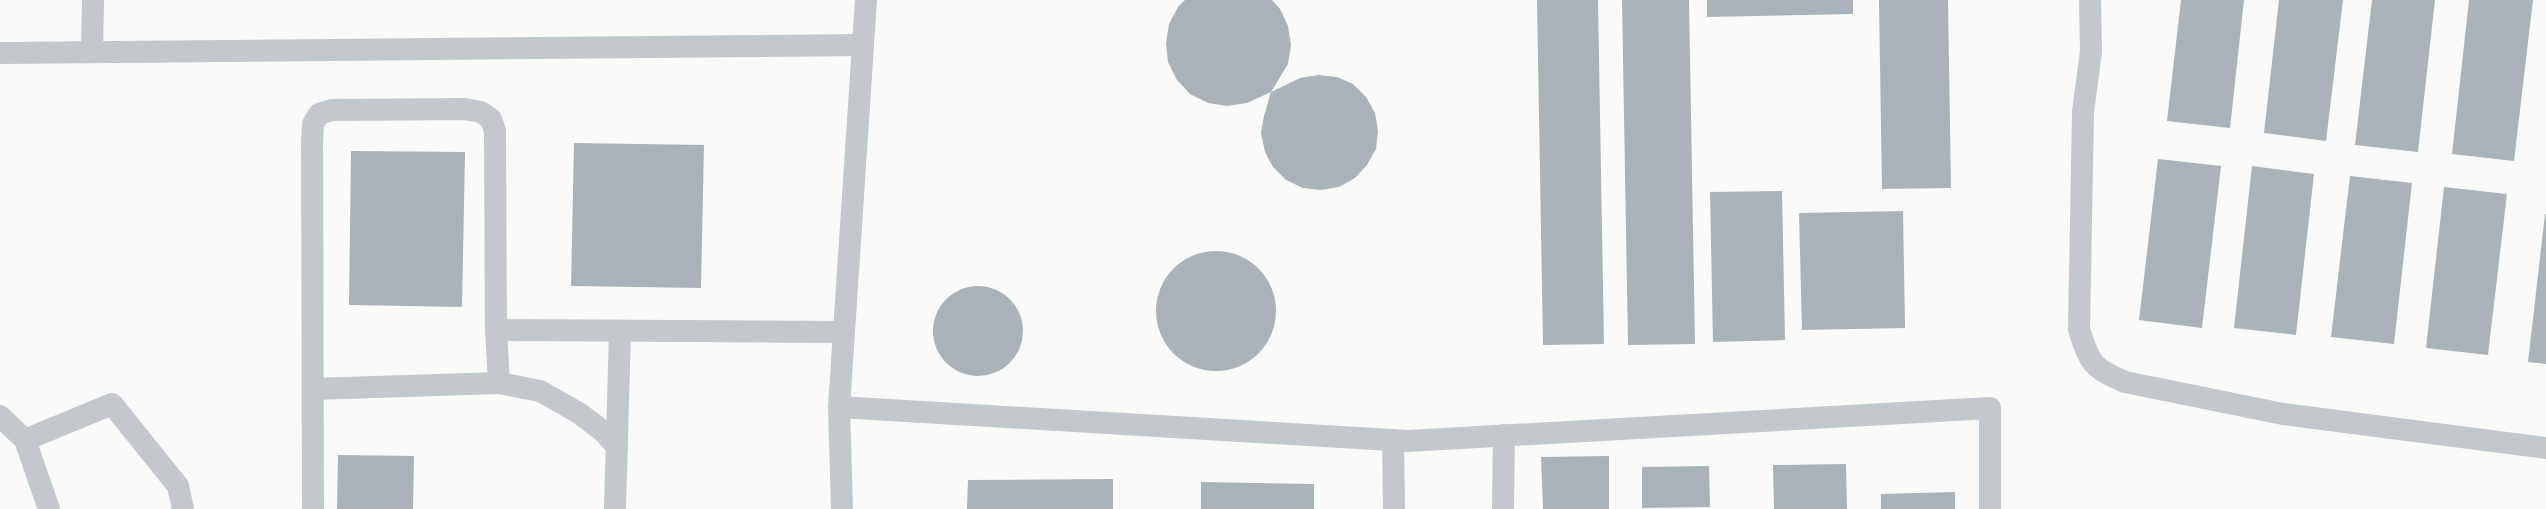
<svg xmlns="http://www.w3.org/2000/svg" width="2546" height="509" font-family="Commissioner,sans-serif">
	<rect width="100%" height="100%" fill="#fafaf8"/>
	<!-- building -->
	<g fill="#aab3b9">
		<polygon points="1185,0 1272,0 1280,9 1288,26 1291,45 1288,64 1271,92 1247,103 1227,106 1208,103 1190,94 1177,80 1168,62 1166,43 1169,24 1178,7"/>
		<polygon points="1537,0 1598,0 1604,344 1543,345"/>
		<polygon points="1622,0 1689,0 1695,344 1628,345"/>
		<polygon points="1707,0 1853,0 1853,14 1707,17"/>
		<polygon points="1879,0 1948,0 1951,188 1882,189"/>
		<polygon points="2181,0 2244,0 2230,128 2167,121"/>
		<polygon points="2279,0 2343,0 2326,141 2264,133"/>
		<polygon points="2372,0 2435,0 2418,152 2355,145"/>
		<polygon points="2469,0 2533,0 2514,161 2452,154"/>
		<polygon points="1318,75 1337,77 1353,84 1366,97 1375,113 1378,131 1376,149 1367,165 1355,178 1339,187 1321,190 1303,188 1286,180 1273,167 1265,152 1261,133 1264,116 1271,92 1300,78"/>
		<polygon points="574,143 704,145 701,288 571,286"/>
		<polygon points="351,151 465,152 462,307 349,305"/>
		<polygon points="2158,159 2221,166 2202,328 2139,320"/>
		<polygon points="2252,166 2314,174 2296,335 2234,328"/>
		<polygon points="2350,176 2412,183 2394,344 2331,337"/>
		<polygon points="2444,187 2507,194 2488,355 2426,348"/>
		<polygon points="1782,191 1785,340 1713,342 1710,192"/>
		<polygon points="1903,211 1905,328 1802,330 1799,213"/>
		<polygon points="2545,214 2546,214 2546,364 2528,362"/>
		<circle cx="1216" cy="311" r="60"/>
		<circle cx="978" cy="331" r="45"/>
		<polygon points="338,455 414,456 413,509 337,509"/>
		<polygon points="1609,456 1609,509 1543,509 1541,457"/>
		<polygon points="1846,464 1847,509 1774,509 1773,465"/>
		<polygon points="1709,466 1710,507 1642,508 1642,467"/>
		<polygon points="1113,479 1113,509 967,509 968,480"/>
		<polygon points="1201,482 1314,484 1314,509 1201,509"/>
		<polygon points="1955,492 1955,509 1881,509 1881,494"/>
	</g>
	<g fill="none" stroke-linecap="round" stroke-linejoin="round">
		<!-- minor -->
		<g stroke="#c3c8cc" stroke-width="22">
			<path d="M2090,0L2091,51L2083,112L2079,330C2090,363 2092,368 2125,382L2283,414L2546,448"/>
			<polyline points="92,52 93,0"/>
			<polyline points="0,53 863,45"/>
			<polyline points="496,330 844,332"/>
			<polyline points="313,389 499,383 540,391 579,413 604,432 617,447"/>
			<polyline points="839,407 1408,441 1990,408 1990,509"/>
			<polyline points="0,416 25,440 49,509"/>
			<polyline points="25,440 112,404 178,486 183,509"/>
			<polyline points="1393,440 1394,509"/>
			<polyline points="313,509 312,143 313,124 319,114 332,110 465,109 481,112 491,119 495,131 496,330 499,383"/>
			<polyline points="615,509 620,331"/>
			<polyline points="842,509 839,407 866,0"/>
			<polyline points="1503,509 1504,435"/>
		</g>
	</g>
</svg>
